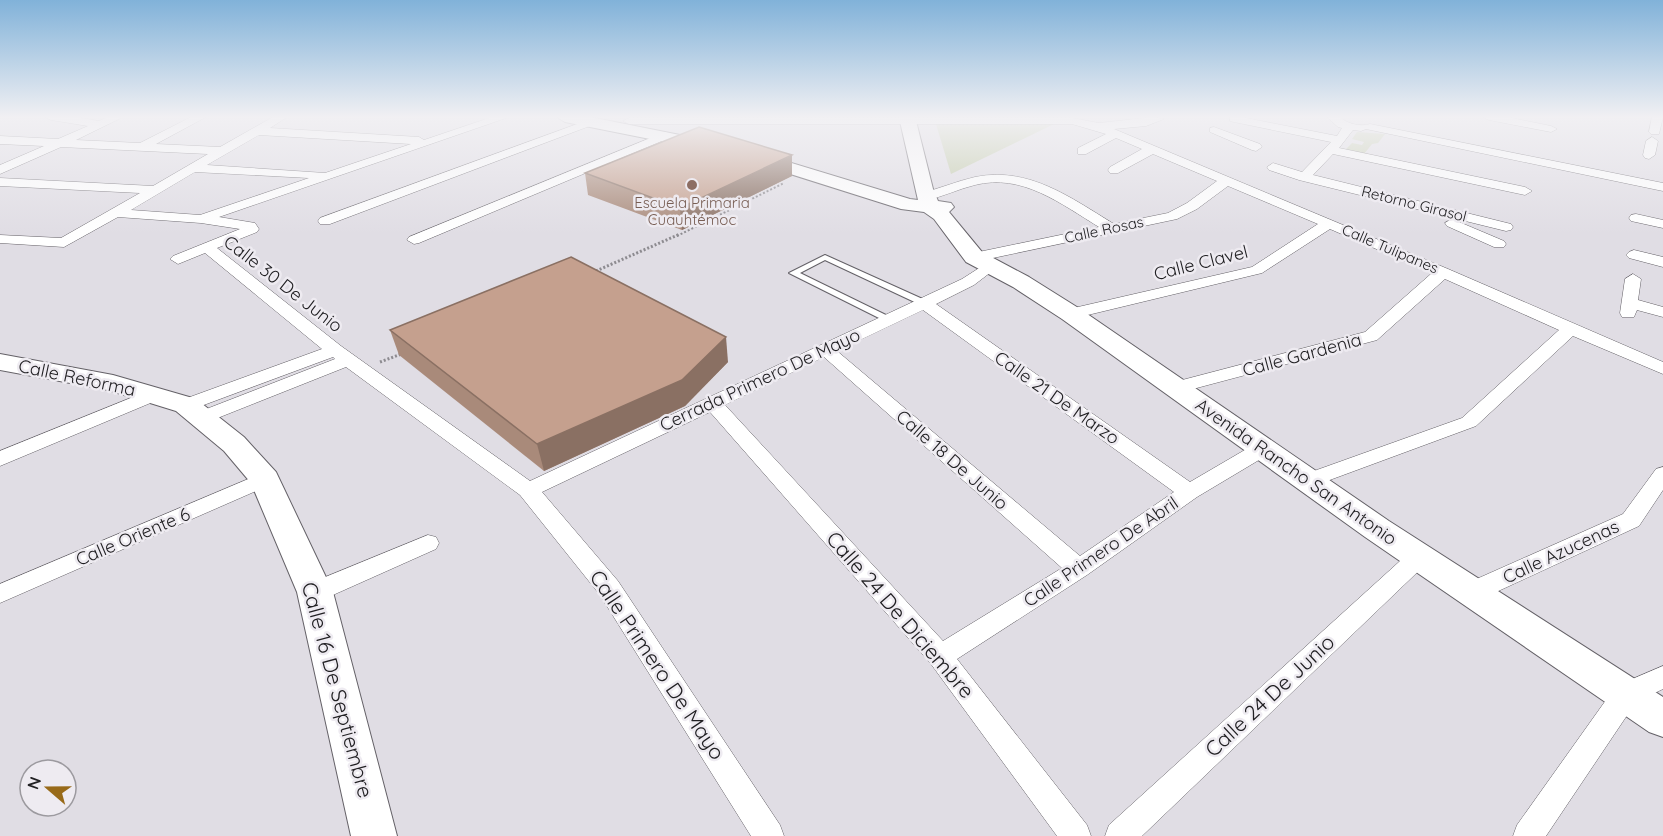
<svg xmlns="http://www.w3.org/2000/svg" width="1663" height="836" font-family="Quicksand,sans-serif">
	<rect width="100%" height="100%" fill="#e0dde4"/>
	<!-- green -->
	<g fill="#c2cba9">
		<polygon points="936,124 1054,124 951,174"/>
		<polygon points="1357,132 1385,134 1378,143 1372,144 1364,154 1345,150 1352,143 1362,145 1364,142 1352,139"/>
	</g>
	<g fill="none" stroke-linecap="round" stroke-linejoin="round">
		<defs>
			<polygon id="lane" points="825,255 927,301 928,303 927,305 921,305 825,260 800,273 890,317 892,319 887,322 789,273"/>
			<g id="street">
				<path d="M45,117H75L99,121L108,117H123L76,140L140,143L191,117H206L156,144L220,147L273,117H287L270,128L419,137L424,140L492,117H509L219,217L255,223L259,229L257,232L217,248L341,346L530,481L962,279L990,261L998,266L995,269L974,285L936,304L1190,482L1255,444L1262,442L1269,444L1272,449L1269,454L1197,497L1087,575L957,659L1087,825L1091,836H1057L931,664L710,412L542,492L618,581L780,825L784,836H751L600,595L520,495L346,367L210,421H196L193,417L196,413L335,359L333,357L193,409H179L176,405L179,401L322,349L205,253L178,264L170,259L173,256L240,229L201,223L118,217L64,247L0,243V235L61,238L140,193L0,186V178L153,186L208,154L61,147L0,174V165L44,146L0,144V136L58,139L88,126L51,120ZM259,135L411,144L325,173L207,165ZM195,172L309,178L200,215L131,210ZM923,310L1174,492L1080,556L837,351ZM824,357L1062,568L943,641L725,405Z"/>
				<path d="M1153,117L1164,119L1146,126L1114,129L1448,269L1663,362V374L1573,336L1476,426L1308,488L1300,486L1297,481L1300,476L1462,418L1559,330L1445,279L1377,340L1174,394L1167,392L1165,388L1167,384L1365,332L1432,273L1330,229L1262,273L1071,319L1063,314L1065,310L1252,267L1318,224L1228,186L1197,209L1177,219L974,262L966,257L969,254L1099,227C1061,204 1022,173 975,185C958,189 943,197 926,200L919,196L921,193C939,189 957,181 975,177C1029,166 1071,198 1114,224L1168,213L1187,203L1217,181L1153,154L1118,173H1110L1108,170L1110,167L1142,149L1116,138L1086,154H1078V148L1106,134L1072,124H629L623,121L629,118H1072L1099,123Z"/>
				<path d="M1230,117H1241L1337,136L1342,128L1338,127L1327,117H1340C1347,124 1361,127 1370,124L1663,183V191L1366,129L1361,131L1353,130L1339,148L1525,187L1532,191L1525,195L1333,154L1313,175L1511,224L1513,227L1511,230L1506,231L1299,180L1269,170L1267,167L1273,163L1302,172L1331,142L1234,122L1230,121Z"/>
				<polygon points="1483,117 1507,117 1551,126 1557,129 1551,132 1489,120"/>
				<polygon points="1652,117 1663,117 1659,134 1651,134 1649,132"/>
				<polygon points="591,119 595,120 595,124 330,224 320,224 318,221 320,218"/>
				<polygon points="1214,127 1260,144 1262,147 1256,151 1252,150 1210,132 1210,128"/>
				<polygon points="665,132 669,134 669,138 419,243 414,244 407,240 409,237"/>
				<polygon points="1652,137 1658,141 1655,155 1649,159 1645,158 1643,155 1646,141"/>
				<polygon points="1636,214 1663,220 1663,228 1631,221 1629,218 1631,215"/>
				<polygon points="1452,219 1504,241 1506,244 1504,247 1494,247 1447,226 1445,223"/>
				<polygon points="1634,250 1663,257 1663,267 1629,258 1626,255 1629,252"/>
				<polygon points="1633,274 1641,279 1638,300 1663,307 1663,317 1637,310 1634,317 1622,317 1620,313 1625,279"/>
				<polygon points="153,389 160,391 162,395 160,399 0,466 0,451"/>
				<polygon points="1663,467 1663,490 1639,526 1481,599 1472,601 1463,599 1460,592 1463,585 1623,514 1656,469"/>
				<polygon points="265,472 272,474 276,479 272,484 0,603 0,584"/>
				<polygon points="428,535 436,537 439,543 436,549 324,599 315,601 306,599 303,592 306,585"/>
				<polygon points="1419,548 1427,551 1431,557 1427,563 1142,836 1105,836 1109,825 1411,551"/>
				<polygon points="1663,666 1663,689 1636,702 1546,836 1513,836 1517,825 1616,686"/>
			</g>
			<g id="secondary">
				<polygon points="557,117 590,117 710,141 716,142 719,146 716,150 710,151 565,122"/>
				<polygon points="899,117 915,117 933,189 938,201 951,203 954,207 949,212 982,252 1029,277 1080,309 1389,521 1663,697 1663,737 1649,732 1365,537 1062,319 1013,287 966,262 934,219 924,212 901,209 749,161 746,157 749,153 755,152 910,199 918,200"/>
				<polygon points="0,354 113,375 196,399 244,437 276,472 333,592 397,836 351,836 297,592 251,483 224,451 176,411 108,390 0,370"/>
			</g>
		</defs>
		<!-- lane casing -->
		<use href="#lane" stroke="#646167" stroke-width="2"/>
		<!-- street casing -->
		<use href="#street" stroke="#646167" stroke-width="1"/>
		<!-- secondary casing -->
		<use href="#secondary" stroke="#646167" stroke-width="2"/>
		<!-- path-far1 -->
		<polyline stroke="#8d8b90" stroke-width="2" stroke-dasharray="2 2" stroke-linecap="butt" points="677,236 784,183"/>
		<!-- path -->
		<g stroke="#8d8b90" stroke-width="3" stroke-dasharray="2 2" stroke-linecap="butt">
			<polyline points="596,271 680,234"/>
			<polyline points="380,362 404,353"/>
		</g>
		<!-- lane -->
		<use href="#lane" fill="#fff" fill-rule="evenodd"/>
		<!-- street -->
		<use href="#street" fill="#fff" fill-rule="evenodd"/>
		<!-- secondary -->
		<use href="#secondary" fill="#fff" fill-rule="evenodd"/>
	</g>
	<!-- wall -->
	<g fill="#a98a7a">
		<polygon points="585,173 792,176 682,230 588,195"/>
		<polygon points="390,330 728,362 685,406 544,471 399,355"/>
	</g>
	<!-- shaded-wall -->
	<g fill="#8a7063">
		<polygon points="792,155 792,176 682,230 680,208"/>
		<polygon points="726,337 728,362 685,406 544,471 537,444"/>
	</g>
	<!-- building -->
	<g fill="#c5a08e" stroke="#8a7063" stroke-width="1.5">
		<polygon points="699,127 792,155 680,208 585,173"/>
		<polygon points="571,257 726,337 682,380 537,444 390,330"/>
	</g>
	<!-- sky -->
	<linearGradient id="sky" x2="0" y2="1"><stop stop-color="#81b2d9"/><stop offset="0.5" stop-color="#f1f0f3"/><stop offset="1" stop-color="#f1f0f3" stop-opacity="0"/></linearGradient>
	<rect width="1663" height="234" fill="url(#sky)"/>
	<!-- markers -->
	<circle fill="#8d6e63" stroke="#eeebf1" stroke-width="2" cx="692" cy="185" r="6"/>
	<g text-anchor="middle" stroke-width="5" stroke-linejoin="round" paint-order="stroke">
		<!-- far-education labels -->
		<g font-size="15" fill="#785e54" stroke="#eeebf1">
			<text x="692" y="208">Escuela Primaria<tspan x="692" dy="17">Cuauhtémoc</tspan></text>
		</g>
		<!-- far-street labels -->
		<g font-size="15" fill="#212023" stroke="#eeebf1">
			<text transform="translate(1414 204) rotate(14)" y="5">Retorno Girasol</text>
			<text transform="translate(1104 230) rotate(-12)" y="5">Calle Rosas</text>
			<text transform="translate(1390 249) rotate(23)" y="5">Calle Tulipanes</text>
		</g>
		<!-- street labels -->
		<g font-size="18" fill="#212023" stroke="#eeebf1">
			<text transform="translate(1201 263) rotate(-14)" y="6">Calle Clavel</text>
			<text transform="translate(283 284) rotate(38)" y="6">Calle 30 De Junio</text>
			<text transform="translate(1302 355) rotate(-15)" y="6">Calle Gardenia</text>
			<text transform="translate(77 378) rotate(12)" y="6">Calle Reforma</text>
			<text transform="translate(760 380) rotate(-25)" y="6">Cerrada Primero De Mayo</text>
			<text transform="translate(1057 398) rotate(35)" y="6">Calle 21 De Marzo</text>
			<text transform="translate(952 460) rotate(41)" y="6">Calle 18 De Junio</text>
			<text transform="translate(1296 472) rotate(35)" y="6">Avenida Rancho San Antonio</text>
			<text transform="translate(133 537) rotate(-23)" y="6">Calle Oriente 6</text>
			<text transform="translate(1101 552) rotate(-34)" y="6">Calle Primero De Abril</text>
			<text transform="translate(1561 552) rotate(-25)" y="6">Calle Azucenas</text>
		</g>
		<!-- near-street labels -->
		<g font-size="21" fill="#212023" stroke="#eeebf1">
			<text transform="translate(900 615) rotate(49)" y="7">Calle 24 De Diciembre</text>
			<text transform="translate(657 665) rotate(56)" y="7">Calle Primero De Mayo</text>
			<text transform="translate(337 690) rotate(75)" y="7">Calle 16 De Septiembre</text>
			<text transform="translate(1270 696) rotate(-43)" y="7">Calle 24 De Junio</text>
		</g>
	</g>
	<!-- north arrow -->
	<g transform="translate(48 788) rotate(290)"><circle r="28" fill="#eeebf1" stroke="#9c9a9f" stroke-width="1.5"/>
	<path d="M0-4.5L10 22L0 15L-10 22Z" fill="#986a19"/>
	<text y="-9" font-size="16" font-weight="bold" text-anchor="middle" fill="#212023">N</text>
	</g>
</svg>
